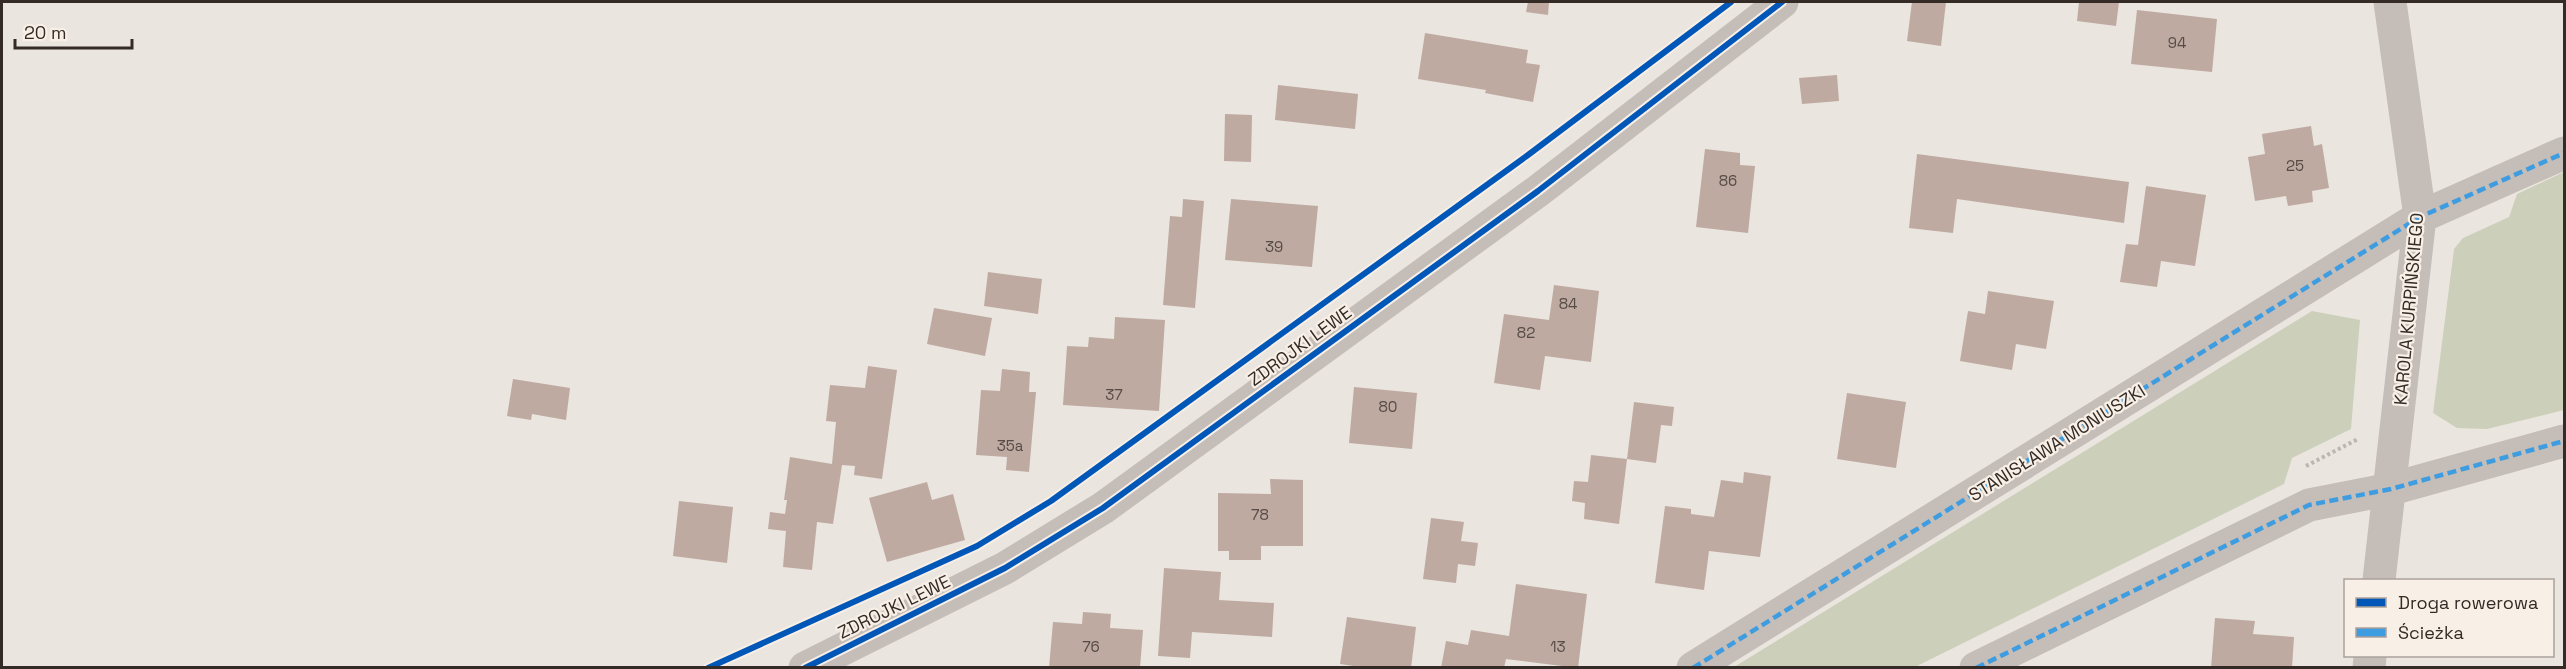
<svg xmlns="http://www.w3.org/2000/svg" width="2566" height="669" font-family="'Space Grotesk',sans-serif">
	<rect width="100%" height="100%" fill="#ebe5df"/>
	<!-- green -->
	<g fill="#ccd0ba">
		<polygon points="2564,172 2564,410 2487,429 2457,428 2433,413 2454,249 2463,238 2509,217 2517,194"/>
		<polygon points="2312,311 2360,320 2351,429 2292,458 2284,484 1915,667 1734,667"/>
	</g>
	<!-- building -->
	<g fill="#beaaa1">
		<polygon points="1528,2 1549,2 1548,15 1526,12"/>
		<polygon points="1912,2 1946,2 1941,46 1907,41"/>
		<polygon points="2079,2 2119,2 2116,26 2077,21"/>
		<polygon points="2137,10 2217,19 2212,72 2131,64"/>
		<polygon points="1425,33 1528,50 1526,63 1540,65 1533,102 1485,93 1486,90 1418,79"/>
		<polygon points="1837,75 1839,101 1802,104 1799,78"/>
		<polygon points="1278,85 1358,94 1355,129 1275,120"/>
		<polygon points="1225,114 1252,115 1251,162 1224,161"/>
		<polygon points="2311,126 2314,146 2322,144 2329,188 2312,191 2313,202 2288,206 2286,196 2255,201 2248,157 2265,154 2262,134"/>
		<polygon points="1705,149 1740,153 1740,165 1755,166 1748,233 1696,227"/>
		<polygon points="1917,154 2129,182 2124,223 1957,199 1953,233 1909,228"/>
		<polygon points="2146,186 2206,195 2195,266 2161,261 2157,287 2120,282 2126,244 2138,245"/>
		<polygon points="1183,199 1204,201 1195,308 1163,305 1170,216 1182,217"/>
		<polygon points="1231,199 1318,206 1312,267 1225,260"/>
		<polygon points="988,272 1042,279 1038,314 984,306"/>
		<polygon points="1554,285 1599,291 1591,362 1545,356 1540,390 1494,383 1504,314 1549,320"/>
		<polygon points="1988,291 2054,301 2046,349 2016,344 2012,370 1960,361 1968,311 1985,314"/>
		<polygon points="934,308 992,318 985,356 927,344"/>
		<polygon points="1115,317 1165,320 1159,411 1063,405 1067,346 1088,347 1089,337 1114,339"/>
		<polygon points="868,366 897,370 882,479 854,475 855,466 842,465 833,524 817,522 812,570 783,567 786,531 768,529 770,512 785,514 787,500 784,500 790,457 832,464 836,422 826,421 830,385 865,388"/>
		<polygon points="1002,369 1030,372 1029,392 1036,392 1029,472 1006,470 1007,457 976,455 981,390 1000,391"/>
		<polygon points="513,379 570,388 566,420 532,414 531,420 507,416"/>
		<polygon points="1354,387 1417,393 1412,449 1349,443"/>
		<polygon points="1847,393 1906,402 1896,468 1837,459"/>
		<polygon points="1634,402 1674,407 1672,426 1661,425 1656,463 1627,459"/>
		<polygon points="1591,455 1627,459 1619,524 1584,519 1585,503 1572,501 1574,481 1588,482"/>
		<polygon points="1744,472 1771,476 1760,557 1709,551 1704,590 1655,583 1665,506 1691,509 1691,514 1714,517 1721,480 1743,483"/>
		<polygon points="1270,479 1303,480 1303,546 1261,546 1261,560 1229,560 1229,551 1218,551 1218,493 1271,494"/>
		<polygon points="927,482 932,500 953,494 965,540 887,562 869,498"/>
		<polygon points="679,501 733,507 727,563 673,556"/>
		<polygon points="1431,518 1464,522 1461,541 1478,543 1475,566 1458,564 1456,583 1423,579"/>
		<polygon points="1164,568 1221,572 1219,600 1274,603 1272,637 1192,632 1190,658 1158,656"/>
		<polygon points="1516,584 1587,594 1578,668 1506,659 1504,668 1441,668 1446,641 1468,645 1471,630 1509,636"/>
		<polygon points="1083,612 1111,614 1110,628 1143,630 1140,668 1049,668 1053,622 1082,624"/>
		<polygon points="1347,617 1416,627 1411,668 1367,668 1340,664"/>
		<polygon points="2215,618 2255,621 2253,634 2294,637 2292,668 2211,668"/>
	</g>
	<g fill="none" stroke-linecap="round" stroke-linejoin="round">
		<!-- path -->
		<polyline stroke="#bcb6b1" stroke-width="4" stroke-dasharray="3 3" stroke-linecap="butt" points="2306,466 2358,439"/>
		<!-- minor -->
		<g stroke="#c4bdb8" stroke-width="33">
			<polyline points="2379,580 2420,217 2390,2"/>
			<polyline points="805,668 1005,568 1103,508 1538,191 1782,2"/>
			<polyline points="1693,668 2420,217 2564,153"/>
			<polyline points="1976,668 2309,505 2391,489 2564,441"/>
			<polyline points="2369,668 2370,656"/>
		</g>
		<!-- quiet -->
		<g stroke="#3e9ce0" stroke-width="4.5" stroke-dasharray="9 4.5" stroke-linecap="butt">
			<polyline points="1693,668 2420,217 2564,153"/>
			<polyline points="1976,668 2309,505 2391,489 2564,441"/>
		</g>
		<defs>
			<g id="cycleway">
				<polyline points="708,668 977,546 1051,501 1528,155 1731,2"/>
				<polyline points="805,668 1005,568 1103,508 1538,191 1782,2"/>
			</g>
		</defs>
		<!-- cycleway casing -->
		<use href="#cycleway" stroke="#f8efe6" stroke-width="10"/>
		<!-- cycleway -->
		<use href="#cycleway" stroke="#0057b8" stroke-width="6"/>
	</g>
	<g text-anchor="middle" stroke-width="4.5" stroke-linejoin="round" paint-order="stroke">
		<!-- number labels -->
		<g font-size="15" fill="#564b46">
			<text x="2177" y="48">94</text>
			<text x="2295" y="171">25</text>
			<text x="1728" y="186">86</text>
			<text x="1274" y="252">39</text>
			<text x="1568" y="309">84</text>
			<text x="1526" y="338">82</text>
			<text x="1114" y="400">37</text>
			<text x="1388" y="412">80</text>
			<text x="1010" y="451">35a</text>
			<text x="1260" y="520">78</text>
			<text x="1091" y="652">76</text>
			<text x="1558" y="652">13</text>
		</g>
		<!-- street labels -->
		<g font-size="18" fill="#342b27" stroke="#f8efe6">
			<text transform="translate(2409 309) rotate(-85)" y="6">KAROLA KURPIŃSKIEGO</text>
			<text transform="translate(1300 346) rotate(-36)" y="6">ZDROJKI LEWE</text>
			<text transform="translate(2057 443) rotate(-32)" y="6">STANISŁAWA MONIUSZKI</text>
			<text transform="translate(894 607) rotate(-26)" y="6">ZDROJKI LEWE</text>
		</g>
	</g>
	<!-- border -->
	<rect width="2566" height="669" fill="none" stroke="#342b27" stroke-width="6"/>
	<!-- legend -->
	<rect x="2344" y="579" width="210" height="78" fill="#f8efe6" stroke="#aaa19a" stroke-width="1.5"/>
	<rect x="2356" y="598" width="30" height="9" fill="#0057b8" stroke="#aaa19a" stroke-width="1.5"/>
	<text x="2398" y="609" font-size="18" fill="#342b27">Droga rowerowa</text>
	<rect x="2356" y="628" width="30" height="9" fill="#3e9ce0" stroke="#aaa19a" stroke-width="1.5"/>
	<text x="2398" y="639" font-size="18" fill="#342b27">Ścieżka</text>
	<!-- scale -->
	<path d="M15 39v9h117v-9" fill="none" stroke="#342b27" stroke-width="3"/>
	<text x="24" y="39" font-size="18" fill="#342b27" stroke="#f8efe6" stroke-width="4.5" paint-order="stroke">20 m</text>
</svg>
